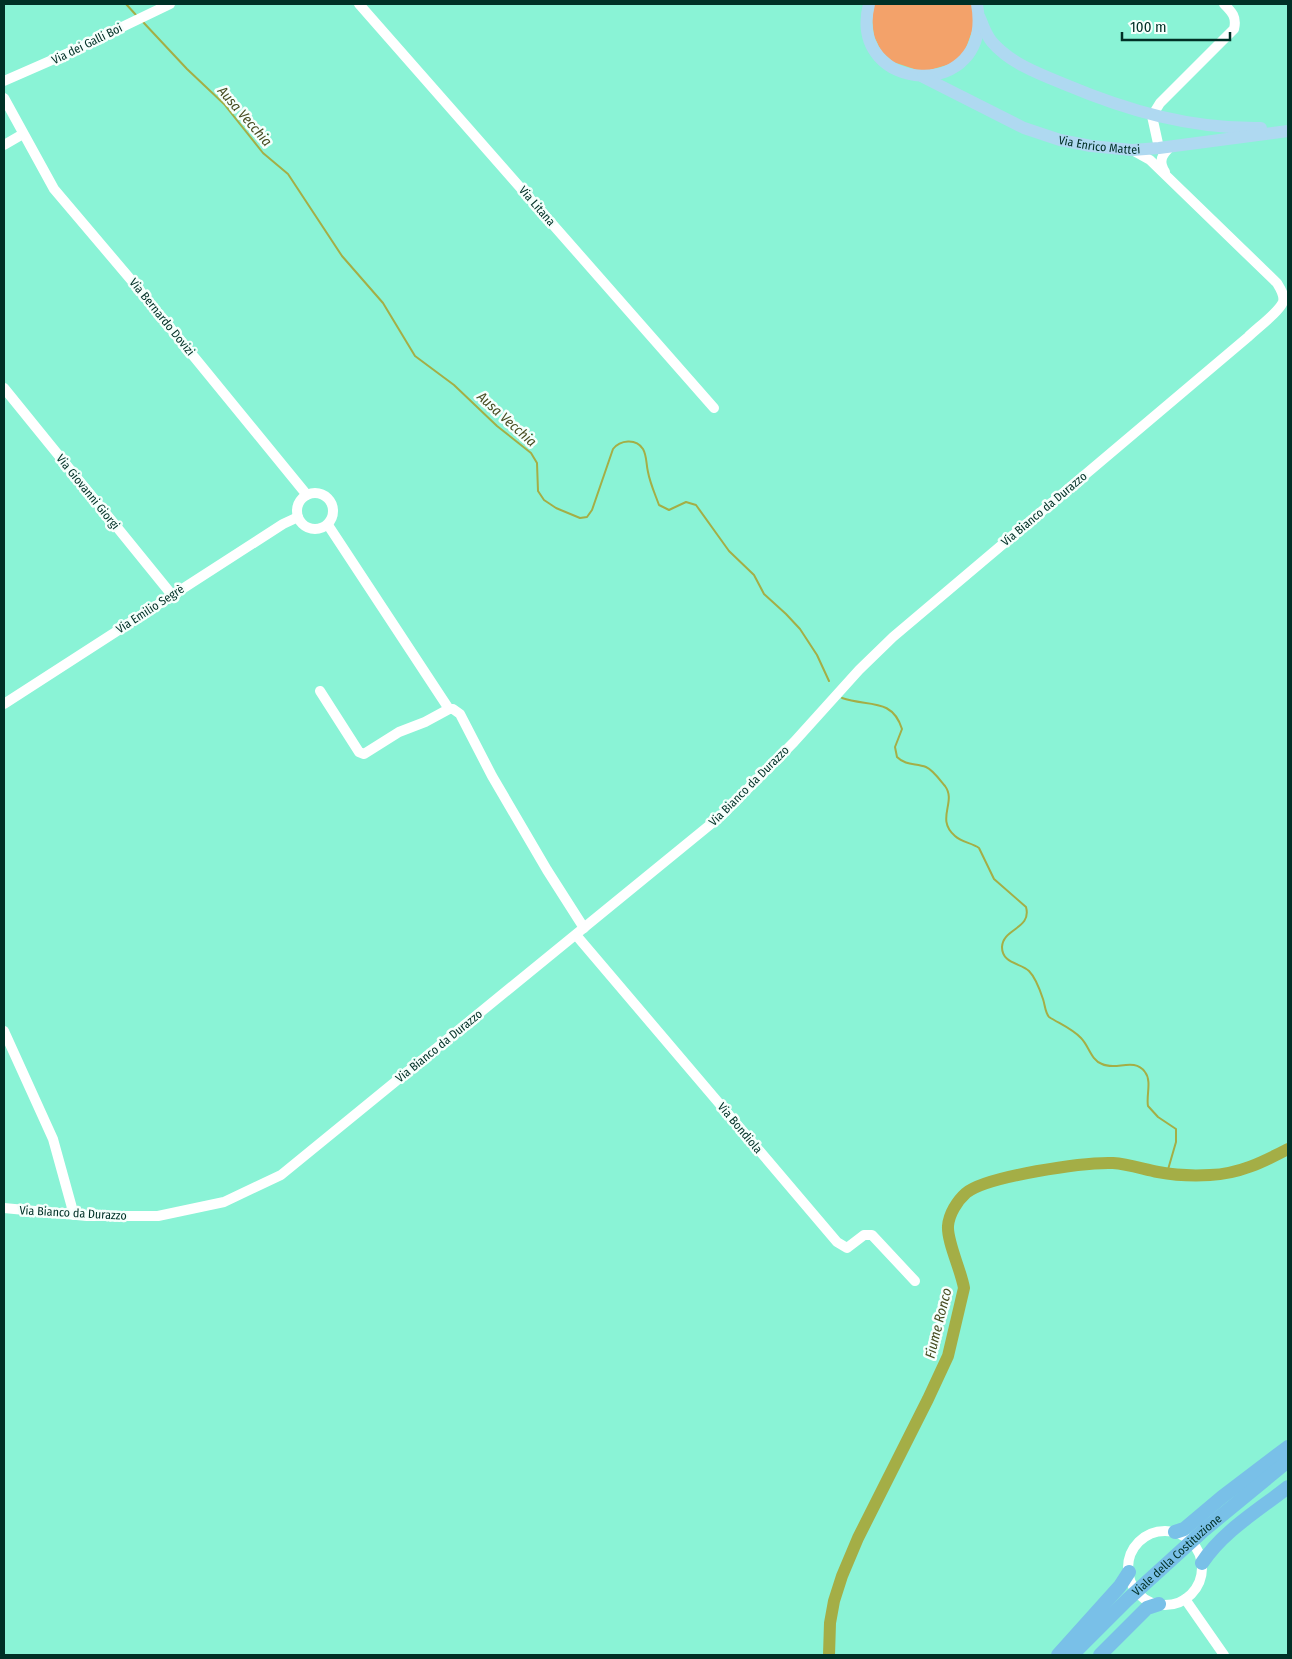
<svg xmlns="http://www.w3.org/2000/svg" width="1292" height="1659" font-family="'Fira Sans Condensed',sans-serif">
	<rect width="100%" height="100%" fill="#8af3d6"/>
	<!-- green -->
	<polygon fill="#f3a26a" points="874,4 973,4 976,20 965,51 954,63 923,72 893,62 881,51 874,36 872,20"/>
	<g fill="none" stroke-linecap="round" stroke-linejoin="round">
		<!-- stream -->
		<g stroke="#a4ae46" stroke-width="2">
			<polyline points="126,4 136,15"/>
			<path d="M143,22L187,69L224,104L263,153L288,174L342,256L383,303L415,356L454,385L497,426L531,453L537,463L538,491L544,500L556,508L580,518L587,517L592,510L613,449C620,440 636,438 643,449C647,456 646,464 648,472C650,483 655,494 659,505L669,510L686,502L696,505L729,551L754,575L764,594L786,614L800,629L817,655L829,681"/>
			<path d="M842,698C867,707 892,697 902,729L895,747L897,757C906,766 916,763 926,767C933,770 940,780 945,786C957,802 935,819 955,836C961,842 972,843 979,848L994,879L1026,907C1032,929 1003,928 1002,947C1002,964 1021,963 1029,971C1036,978 1040,990 1043,999C1045,1005 1045,1012 1049,1017C1060,1024 1071,1028 1081,1038C1089,1046 1091,1060 1102,1064C1116,1071 1134,1057 1145,1072C1152,1081 1146,1096 1148,1106L1158,1117L1176,1129V1142L1167,1173"/>
		</g>
		<!-- river -->
		<path stroke="#a4ae46" stroke-width="12" d="M829,1655L830,1623L834,1601L842,1576L858,1538L928,1399L948,1356L964,1288C961,1270 947,1242 948,1226C949,1214 957,1201 966,1193C986,1176 1085,1162 1113,1163C1128,1164 1143,1169 1158,1172C1174,1175 1193,1176 1210,1175C1239,1174 1263,1162 1288,1149"/>
		<!-- minor -->
		<g stroke="#fff" stroke-width="10">
			<polyline points="359,4 714,408"/>
			<polyline points="4,81 68,53 170,4"/>
			<polyline points="4,98 54,189 132,281 307,495"/>
			<polyline points="4,145 23,134"/>
			<path d="M1159,148L1152,116L1160,103L1234,29C1237,17 1232,12 1224,4"/>
			<path d="M1165,172C1158,161 1162,155 1170,147"/>
			<polyline points="4,388 172,595"/>
			<circle cx="315" cy="511" r="18"/>
			<polyline points="328,525 449,709"/>
			<polyline points="320,691 359,752 364,754 399,732 425,722 449,709 453,709 460,714 492,776 547,870 584,928"/>
			<polyline points="4,704 283,524 298,517"/>
			<polyline points="576,935 837,1242 847,1248 864,1235 872,1235 915,1281"/>
			<polyline points="4,1031 53,1139 74,1215"/>
			<path d="M4,1208L87,1216H158L224,1202L281,1175L722,815L794,742L859,670L893,637L1248,337C1257,328 1279,312 1283,302C1285,295 1280,288 1277,283L1150,160L1132,150"/>
			<circle cx="1165" cy="1568" r="37"/>
			<polyline points="1185,1599 1224,1655"/>
		</g>
		<!-- major -->
		<g stroke="#afd9f1" stroke-width="12">
			<path d="M869,4C846,95 995,104 977,4"/>
			<path d="M980,18C983,26 986,35 992,42C1010,63 1039,74 1064,84C1128,111 1191,129 1261,128"/>
			<path id="s1" d="M923,77L1024,128L1060,140L1091,146L1132,150L1159,148L1288,131"/>
		</g>
		<!-- highway -->
		<g stroke="#79c0e8" stroke-width="14">
			<polyline points="1175,1532 1184,1529 1222,1497 1288,1447"/>
			<path d="M1202,1563C1223,1531 1259,1510 1288,1487"/>
			<polyline points="1058,1655 1120,1586 1129,1572"/>
			<path id="s2" d="M1072,1655L1127,1600L1204,1530L1288,1461"/>
			<polyline points="1100,1655 1147,1608 1159,1604"/>
		</g>
	</g>
	<g text-anchor="middle" stroke-width="5" stroke-linejoin="round" paint-order="stroke">
		<!-- street labels -->
		<g font-size="12" fill="#003026" stroke="#f6fffc">
			<text transform="translate(87 44) rotate(-26)" y="4">Via dei Galli Boi</text>
			<text dy="4" stroke="none"><textPath href="#s1" startOffset="191">Via Enrico Mattei</textPath></text>
			<text transform="translate(537 206) rotate(49)" y="4">Via Litana</text>
			<text transform="translate(162 317) rotate(51)" y="4">Via Bernardo Dovizi</text>
			<text transform="translate(88 492) rotate(51)" y="4">Via Giovanni Giorgi</text>
			<text transform="translate(1044 509) rotate(-40)" y="4">Via Bianco da Durazzo</text>
			<text transform="translate(150 609) rotate(-33)" y="4">Via Emilio Segrè</text>
			<text transform="translate(749 786) rotate(-45)" y="4">Via Bianco da Durazzo</text>
			<text transform="translate(439 1046) rotate(-39)" y="4">Via Bianco da Durazzo</text>
			<text transform="translate(740 1128) rotate(50)" y="4">Via Bondiola</text>
			<text transform="translate(73 1213) rotate(3)" y="4">Via Bianco da Durazzo</text>
			<text dy="4" stroke="none"><textPath href="#s2" startOffset="145">Viale della Costituzione</textPath></text>
		</g>
		<!-- water labels -->
		<g font-size="14" font-style="italic" fill="#484d22" stroke="#f6fffc">
			<text transform="translate(245 116) rotate(49)" y="5">Ausa Vecchia</text>
			<text transform="translate(507 419) rotate(42)" y="5">Ausa Vecchia</text>
			<text transform="translate(938 1323) rotate(-76)" y="5">Fiume Ronco</text>
		</g>
	</g>
	<!-- border -->
	<rect width="1292" height="1659" fill="none" stroke="#003026" stroke-width="10"/>
	<!-- scale -->
	<path d="M1122 32v8h108v-8" fill="none" stroke="#003026" stroke-width="2.5"/>
	<text x="1130" y="32" font-size="15" fill="#003026" stroke="#f6fffc" stroke-width="4" paint-order="stroke">100 m</text>
</svg>
